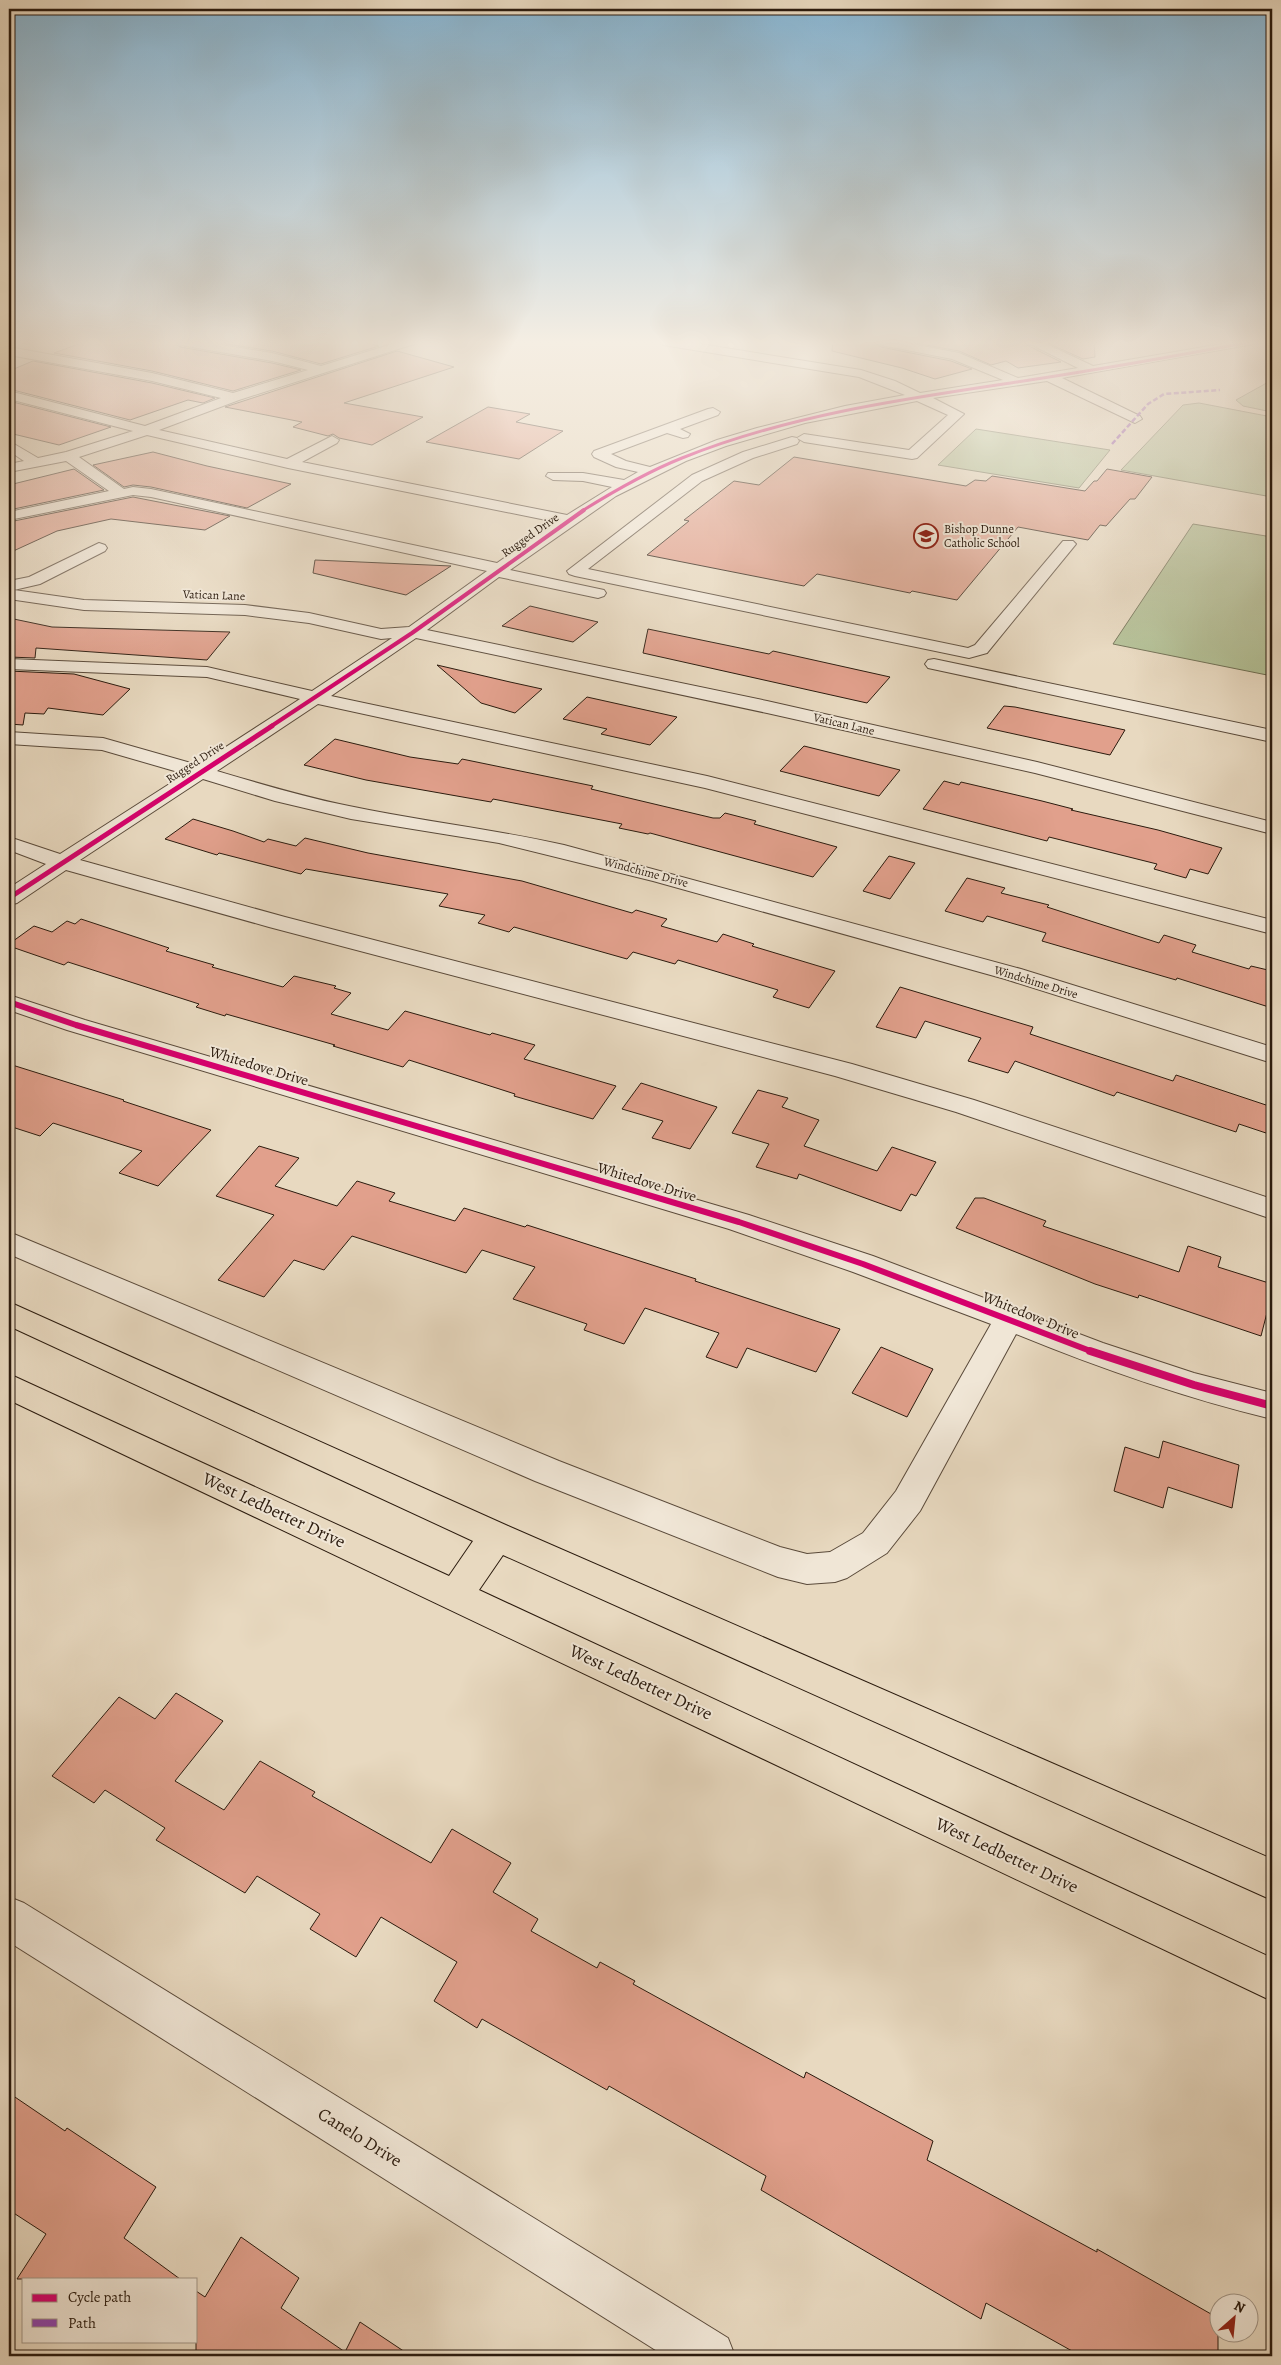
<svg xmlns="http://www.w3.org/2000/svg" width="1281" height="2365" font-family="Alegreya,serif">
	<rect width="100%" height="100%" fill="#e8d9c0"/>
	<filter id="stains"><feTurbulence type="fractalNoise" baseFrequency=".004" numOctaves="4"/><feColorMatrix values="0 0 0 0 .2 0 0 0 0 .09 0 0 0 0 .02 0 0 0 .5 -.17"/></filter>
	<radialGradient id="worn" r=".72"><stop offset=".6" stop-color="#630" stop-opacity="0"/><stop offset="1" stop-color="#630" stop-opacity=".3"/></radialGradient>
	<!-- green -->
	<g fill="#b2c095" stroke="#6e6e52">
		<polygon points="1272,380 1272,412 1243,406 1236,400"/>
		<polygon points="1199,403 1272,417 1272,497 1121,470 1183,405"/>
		<polygon points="976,429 1110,450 1079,488 938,465"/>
		<polygon points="1193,524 1272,537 1272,676 1113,644"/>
	</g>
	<!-- building -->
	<g fill="#e1a08c" stroke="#2b1b0e">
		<polygon points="87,341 172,341 180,347 272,363 301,370 233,391 152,371 54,353"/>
		<polygon points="207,341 359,341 379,346 321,364 272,351"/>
		<polygon points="833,341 873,341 881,347 951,361 972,369 935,379 902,368 832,351"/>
		<polygon points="904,341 1024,341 1027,345 1061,362 1018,368 1006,361 991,365 959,351"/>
		<polygon points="1043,341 1094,341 1095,357 1083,359"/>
		<polygon points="397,351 454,367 344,403 423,417 372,445 339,438 333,434 328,436 293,427 302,422 225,407"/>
		<polygon points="33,361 152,383 215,398 203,403 188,400 130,420 9,389 9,371"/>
		<polygon points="9,401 111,427 59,445 9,433"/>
		<polygon points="488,407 530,414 516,422 563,431 519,459 426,442"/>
		<polygon points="153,452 207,466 291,484 247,508 151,487 133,485 124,487 93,465"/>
		<polygon points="794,457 966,486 975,480 986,481 992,476 1085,491 1094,481 1097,481 1107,469 1152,477 1135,499 1130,499 1106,526 1100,525 1088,540 1018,527 957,600 912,591 910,593 817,574 804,586 647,555 689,521 684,520 734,481 759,485"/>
		<polygon points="74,469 104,490 9,510 9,485"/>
		<polygon points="133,497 230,516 205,530 111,519 57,531 9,553 9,522"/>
		<polygon points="315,560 451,566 406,595 313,573"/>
		<polygon points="530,606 598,622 573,642 502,626"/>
		<polygon points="9,618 52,627 230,632 207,660 36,648 35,658 9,657"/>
		<polygon points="648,629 769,654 773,651 890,677 867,703 643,653"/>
		<polygon points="437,665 510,682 542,689 515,713 481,703"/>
		<polygon points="9,671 74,674 130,689 103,715 48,708 44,714 25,713 23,725 9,724"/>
		<polygon points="587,697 677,717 650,745 601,734 607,729 563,719"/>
		<polygon points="1004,706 1015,707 1125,730 1110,755 987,728"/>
		<polygon points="335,739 410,757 458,764 462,759 593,786 591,789 713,818 720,818 725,813 756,821 754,824 837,847 813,877 650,833 648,834 619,828 622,824 493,799 491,802 366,780 304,765"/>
		<polygon points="804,746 900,770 879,796 780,771"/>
		<polygon points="944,781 959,785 961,782 1042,801 1073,809 1071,810 1158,830 1222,848 1208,874 1190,869 1186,878 1154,869 1157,864 1049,837 1047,841 923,809"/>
		<polygon points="193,819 233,831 264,842 268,839 296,846 305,838 368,853 522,881 632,913 636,910 667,919 661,926 717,942 723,934 754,944 752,946 835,971 809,1008 773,997 778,990 678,960 675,964 633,952 627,959 514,927 509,932 478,923 485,915 439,906 448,894 306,869 301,874 219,853 217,855 165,839"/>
		<polygon points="889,856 915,863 890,899 863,891"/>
		<polygon points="967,878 1005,888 1001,893 1049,905 1047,907 1159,943 1164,935 1196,945 1192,952 1249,969 1251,966 1272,971 1272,1008 1177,978 1176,980 1042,941 1046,933 987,916 983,922 945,911"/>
		<polygon points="81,919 169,948 166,951 214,965 212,967 283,987 294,976 336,986 334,988 351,993 331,1014 388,1030 405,1011 490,1035 492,1033 535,1045 524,1059 616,1086 593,1119 514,1096 515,1094 409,1060 403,1067 333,1046 335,1045 226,1014 225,1016 196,1007 199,1004 68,962 64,965 9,946 9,944 34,926 52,932 67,921 75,924"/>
		<polygon points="900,987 1033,1027 1030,1034 1173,1081 1176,1075 1272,1107 1272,1135 1239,1124 1236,1132 1117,1092 1114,1096 1015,1061 1008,1073 968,1061 981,1038 925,1021 916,1038 876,1027"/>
		<polygon points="9,1064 124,1100 123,1101 211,1130 158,1186 119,1173 142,1151 53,1123 40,1136 9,1126"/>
		<polygon points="641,1083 717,1107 690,1149 652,1138 663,1121 622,1109"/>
		<polygon points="758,1090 788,1098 782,1107 819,1120 804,1146 877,1171 892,1147 936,1162 916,1196 911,1194 901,1211 799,1174 797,1179 756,1167 769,1144 732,1133"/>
		<polygon points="259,1146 299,1158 275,1186 337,1206 357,1181 395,1193 389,1201 455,1221 464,1208 525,1227 527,1225 696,1279 695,1281 840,1329 816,1372 747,1348 737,1368 706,1357 719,1333 645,1308 624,1344 584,1330 587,1324 513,1299 535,1267 482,1250 466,1273 352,1236 324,1270 294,1260 264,1297 218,1280 274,1215 216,1196"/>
		<polygon points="975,1198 984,1198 1046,1221 1043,1226 1179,1272 1188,1246 1221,1257 1218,1267 1272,1284 1272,1293 1261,1336 1139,1295 1138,1298 1095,1284 956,1228"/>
		<polygon points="881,1347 933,1369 907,1417 852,1393"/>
		<polygon points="1163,1441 1239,1465 1232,1508 1168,1487 1163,1508 1114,1491 1125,1447 1159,1458"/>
		<polygon points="176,1693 223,1721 175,1781 224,1810 260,1761 315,1792 312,1796 431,1863 452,1829 511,1863 493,1892 538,1919 531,1931 597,1968 600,1962 635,1981 633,1984 804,2078 806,2072 933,2141 927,2160 1097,2252 1097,2249 1218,2318 1218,2356 1081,2356 986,2303 981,2319 761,2190 766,2176 609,2086 607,2090 482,2019 477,2028 434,2001 457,1962 381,1917 356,1957 310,1929 320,1914 257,1876 245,1893 156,1840 165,1828 105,1790 94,1803 52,1776 119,1697 155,1719"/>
		<polygon points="9,2093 65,2131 67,2128 156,2187 124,2238 180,2279 17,2279 46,2234 9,2210"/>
		<polygon points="241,2237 299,2278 281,2308 345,2352 360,2322 411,2356 196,2356 196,2291 205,2297"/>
	</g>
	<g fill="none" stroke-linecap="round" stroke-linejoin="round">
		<defs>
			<g id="minor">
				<path d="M174,341H198L272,353L321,366L402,341H419L417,343L239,400L159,430L287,459L332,436L339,440L337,443L302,462L567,515L612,487L583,481L553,480L546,476L548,473H583L624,480L638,472L616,467L594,457L592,454L594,451L708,409L713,408L720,412L718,415L680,429L690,434L688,437L683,438L667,433L611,454L626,461L650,467L717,440L757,428L845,406L905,395L859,377L663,345L657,341H682L861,370L895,381L920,393L1003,380L952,359L881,345L875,341H896L959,353L1018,378L1078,368L1028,343L1026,341H1040L1093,366L1239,341H1261L1259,343L1062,378L1140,416L1142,419L1135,423L1047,381L933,398L964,414L917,458L912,459L804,442L797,438L804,434L909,450L948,415L917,401L805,423L726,446L686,461L616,496L510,570L604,590L606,593L604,596L598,598L499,577L427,630L767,701L1037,762L1272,822V834L1035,773L767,713L416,638L331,696L707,776L1272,920V934L705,788L318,704L217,771C261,784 304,797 349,806C420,821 493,829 564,845L1021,969L1272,1047V1063L1005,979L653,881L499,843L351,819L275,801L203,779L80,860L285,917L852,1064L974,1100L1272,1199V1219L956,1112L835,1076L269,927L66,870L17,903L9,905V888L46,864L9,850V837L60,854L185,774L102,750L9,744V732L103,738L198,765L300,699L207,677L9,669V659L207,667L312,691L392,638L381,639L309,623L245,615L84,610L9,599V581L29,577L99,543L105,545L107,548L105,551L40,584L14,590L84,600L245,605L309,613L381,629L409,627L487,571L151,497L133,495L9,520V512L109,491L66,461L9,472V464L24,461L9,451V441L38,458L66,452L133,431L9,399V391L145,426L221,398L152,381L9,355V347L152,373L233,393L308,370L272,361L180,345ZM147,435L288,468L556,522L497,563L151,489L133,487L124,489L79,457Z"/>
				<polygon points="792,437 797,438 799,441 797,444 753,458 702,481 588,569 968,648 975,645 1063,541 1073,541 1076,544 987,653 969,658 575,576 569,574 567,571 692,475 743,452"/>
				<polygon points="934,659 1272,730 1272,742 928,668 925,664 928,660"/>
				<path d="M9,995L85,1020L749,1215L873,1256L1103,1343L1194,1373L1272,1393V1419C1185,1398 1099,1368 1016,1334L920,1511L887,1553L847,1578L835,1582L807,1584L778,1577L535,1481L9,1254V1232L559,1461L780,1547L807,1554L830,1552L863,1533L896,1491L991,1324L853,1272L729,1229L67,1030L9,1010Z"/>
				<polygon points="9,1897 24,1903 728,2338 735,2356 665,2356 9,1942"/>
			</g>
			<polygon id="major" points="9,1302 508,1526 1272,1859 1272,1900 503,1555 479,1590 1272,1958 1272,2001 9,1400 9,1374 449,1576 473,1541 9,1326"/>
		</defs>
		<!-- minor casing -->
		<use href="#minor" stroke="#5a4a3a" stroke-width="2"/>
		<!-- major casing -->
		<use href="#major" stroke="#2b1b0e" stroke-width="2"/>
		<!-- minor -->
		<use href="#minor" fill="#f0e6d6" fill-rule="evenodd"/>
		<!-- major -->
		<use href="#major" fill="#e8d9c0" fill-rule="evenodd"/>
		<!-- quiet -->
		<polyline stroke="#8e44ad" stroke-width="2.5" stroke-dasharray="5 2.5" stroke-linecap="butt" points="1112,444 1148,404 1164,394 1220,390"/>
		<defs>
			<path id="cycleway-far4" d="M582,511C614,491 647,472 682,458C789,415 903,399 1017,382C1096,370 1176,356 1255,341"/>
			<polyline id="cycleway-far3" points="270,727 412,633 584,510"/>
			<polyline id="cycleway-far2" points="9,898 272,726"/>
			<polyline id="cycleway-far1" points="9,1002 76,1025 739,1222 863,1264 1093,1352"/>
			<polyline id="cycleway" points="1090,1351 1194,1385 1272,1406"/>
		</defs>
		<!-- cycleway-far4 casing -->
		<use href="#cycleway-far4" stroke="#f0e6d6" stroke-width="4.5"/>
		<!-- cycleway-far3 casing -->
		<use href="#cycleway-far3" stroke="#f0e6d6" stroke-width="5.5"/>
		<!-- cycleway-far2 casing -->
		<use href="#cycleway-far2" stroke="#f0e6d6" stroke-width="8"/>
		<!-- cycleway-far1 casing -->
		<use href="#cycleway-far1" stroke="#f0e6d6" stroke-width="9"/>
		<!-- cycleway casing -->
		<use href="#cycleway" stroke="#f0e6d6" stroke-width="11"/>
		<!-- cycleway-far4 -->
		<use href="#cycleway-far4" stroke="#d6006c" stroke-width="3"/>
		<!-- cycleway-far3 -->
		<use href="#cycleway-far3" stroke="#d6006c" stroke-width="4"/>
		<!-- cycleway-far2 -->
		<use href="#cycleway-far2" stroke="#d6006c" stroke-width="5"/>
		<!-- cycleway-far1 -->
		<use href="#cycleway-far1" stroke="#d6006c" stroke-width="6"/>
		<!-- cycleway -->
		<use href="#cycleway" stroke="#d6006c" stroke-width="8"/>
	</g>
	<!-- sky -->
	<linearGradient id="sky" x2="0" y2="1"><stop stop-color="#87b6d4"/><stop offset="0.51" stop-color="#f5eee3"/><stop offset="1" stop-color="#f5eee3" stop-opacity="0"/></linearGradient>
	<rect width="1281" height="672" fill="url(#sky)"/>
	<!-- icons -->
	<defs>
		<symbol id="school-ring" viewBox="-11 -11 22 22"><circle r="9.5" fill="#f0e6d6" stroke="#8f2418" stroke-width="1.5"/><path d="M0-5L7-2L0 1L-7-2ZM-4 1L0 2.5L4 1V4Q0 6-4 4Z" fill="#8f2418"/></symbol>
	</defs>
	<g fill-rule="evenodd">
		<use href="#school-ring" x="912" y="522" width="28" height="28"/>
	</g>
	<g text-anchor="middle" stroke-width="4" stroke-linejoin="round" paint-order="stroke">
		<!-- far-poi labels -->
		<g font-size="12" fill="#2b1b0e" stroke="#f0e6d6" text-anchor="start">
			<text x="944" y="533">Bishop Dunne<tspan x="944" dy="14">Catholic School</tspan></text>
		</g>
		<!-- far-street labels -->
		<g font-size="12" fill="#2b1b0e" stroke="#f0e6d6">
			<text transform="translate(530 535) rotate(-35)" y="4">Rugged Drive</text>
			<text transform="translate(214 595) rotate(2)" y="4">Vatican Lane</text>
			<text transform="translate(844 724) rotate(13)" y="4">Vatican Lane</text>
			<text transform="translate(195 762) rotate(-33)" y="4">Rugged Drive</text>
			<text transform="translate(646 872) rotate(15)" y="4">Windchime Drive</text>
			<text transform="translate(1036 982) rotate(17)" y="4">Windchime Drive</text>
		</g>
		<!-- street labels -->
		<g font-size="15" fill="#2b1b0e" stroke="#f0e6d6">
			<text transform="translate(259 1066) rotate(17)" y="5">Whitedove Drive</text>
			<text transform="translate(647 1182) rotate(17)" y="5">Whitedove Drive</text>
			<text transform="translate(1031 1315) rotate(22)" y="5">Whitedove Drive</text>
		</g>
		<!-- near-street labels -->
		<g font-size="18" fill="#2b1b0e" stroke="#f0e6d6">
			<text transform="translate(274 1510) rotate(25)" y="6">West Ledbetter Drive</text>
			<text transform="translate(641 1682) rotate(25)" y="6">West Ledbetter Drive</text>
			<text transform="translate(1007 1855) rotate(25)" y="6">West Ledbetter Drive</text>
			<text transform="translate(360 2137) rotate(32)" y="6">Canelo Drive</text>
		</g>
	</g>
	<!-- margin -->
	<rect width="1281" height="2365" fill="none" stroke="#e8d9c0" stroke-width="30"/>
	<rect x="10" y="10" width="1261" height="2345" fill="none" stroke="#2b1b0e" stroke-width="2.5"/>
	<rect x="15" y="15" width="1251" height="2335" fill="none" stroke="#2b1b0e"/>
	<!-- legend -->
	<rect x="22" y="2278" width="175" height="65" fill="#f0e6d6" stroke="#a19586"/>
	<rect x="32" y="2294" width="25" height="8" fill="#d6006c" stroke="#a19586"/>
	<text x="68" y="2302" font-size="15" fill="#2b1b0e">Cycle path</text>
	<rect x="32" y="2319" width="25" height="8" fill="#8e44ad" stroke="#a19586"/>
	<text x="68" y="2328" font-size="15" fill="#2b1b0e">Path</text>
	<!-- north arrow -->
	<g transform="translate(1234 2318) rotate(27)"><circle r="24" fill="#f0e6d6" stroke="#a19586"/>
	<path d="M0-4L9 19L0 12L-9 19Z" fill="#8f2418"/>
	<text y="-8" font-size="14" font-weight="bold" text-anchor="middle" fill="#2b1b0e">N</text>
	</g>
	<rect width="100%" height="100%" filter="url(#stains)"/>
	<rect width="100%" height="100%" fill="url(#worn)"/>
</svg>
